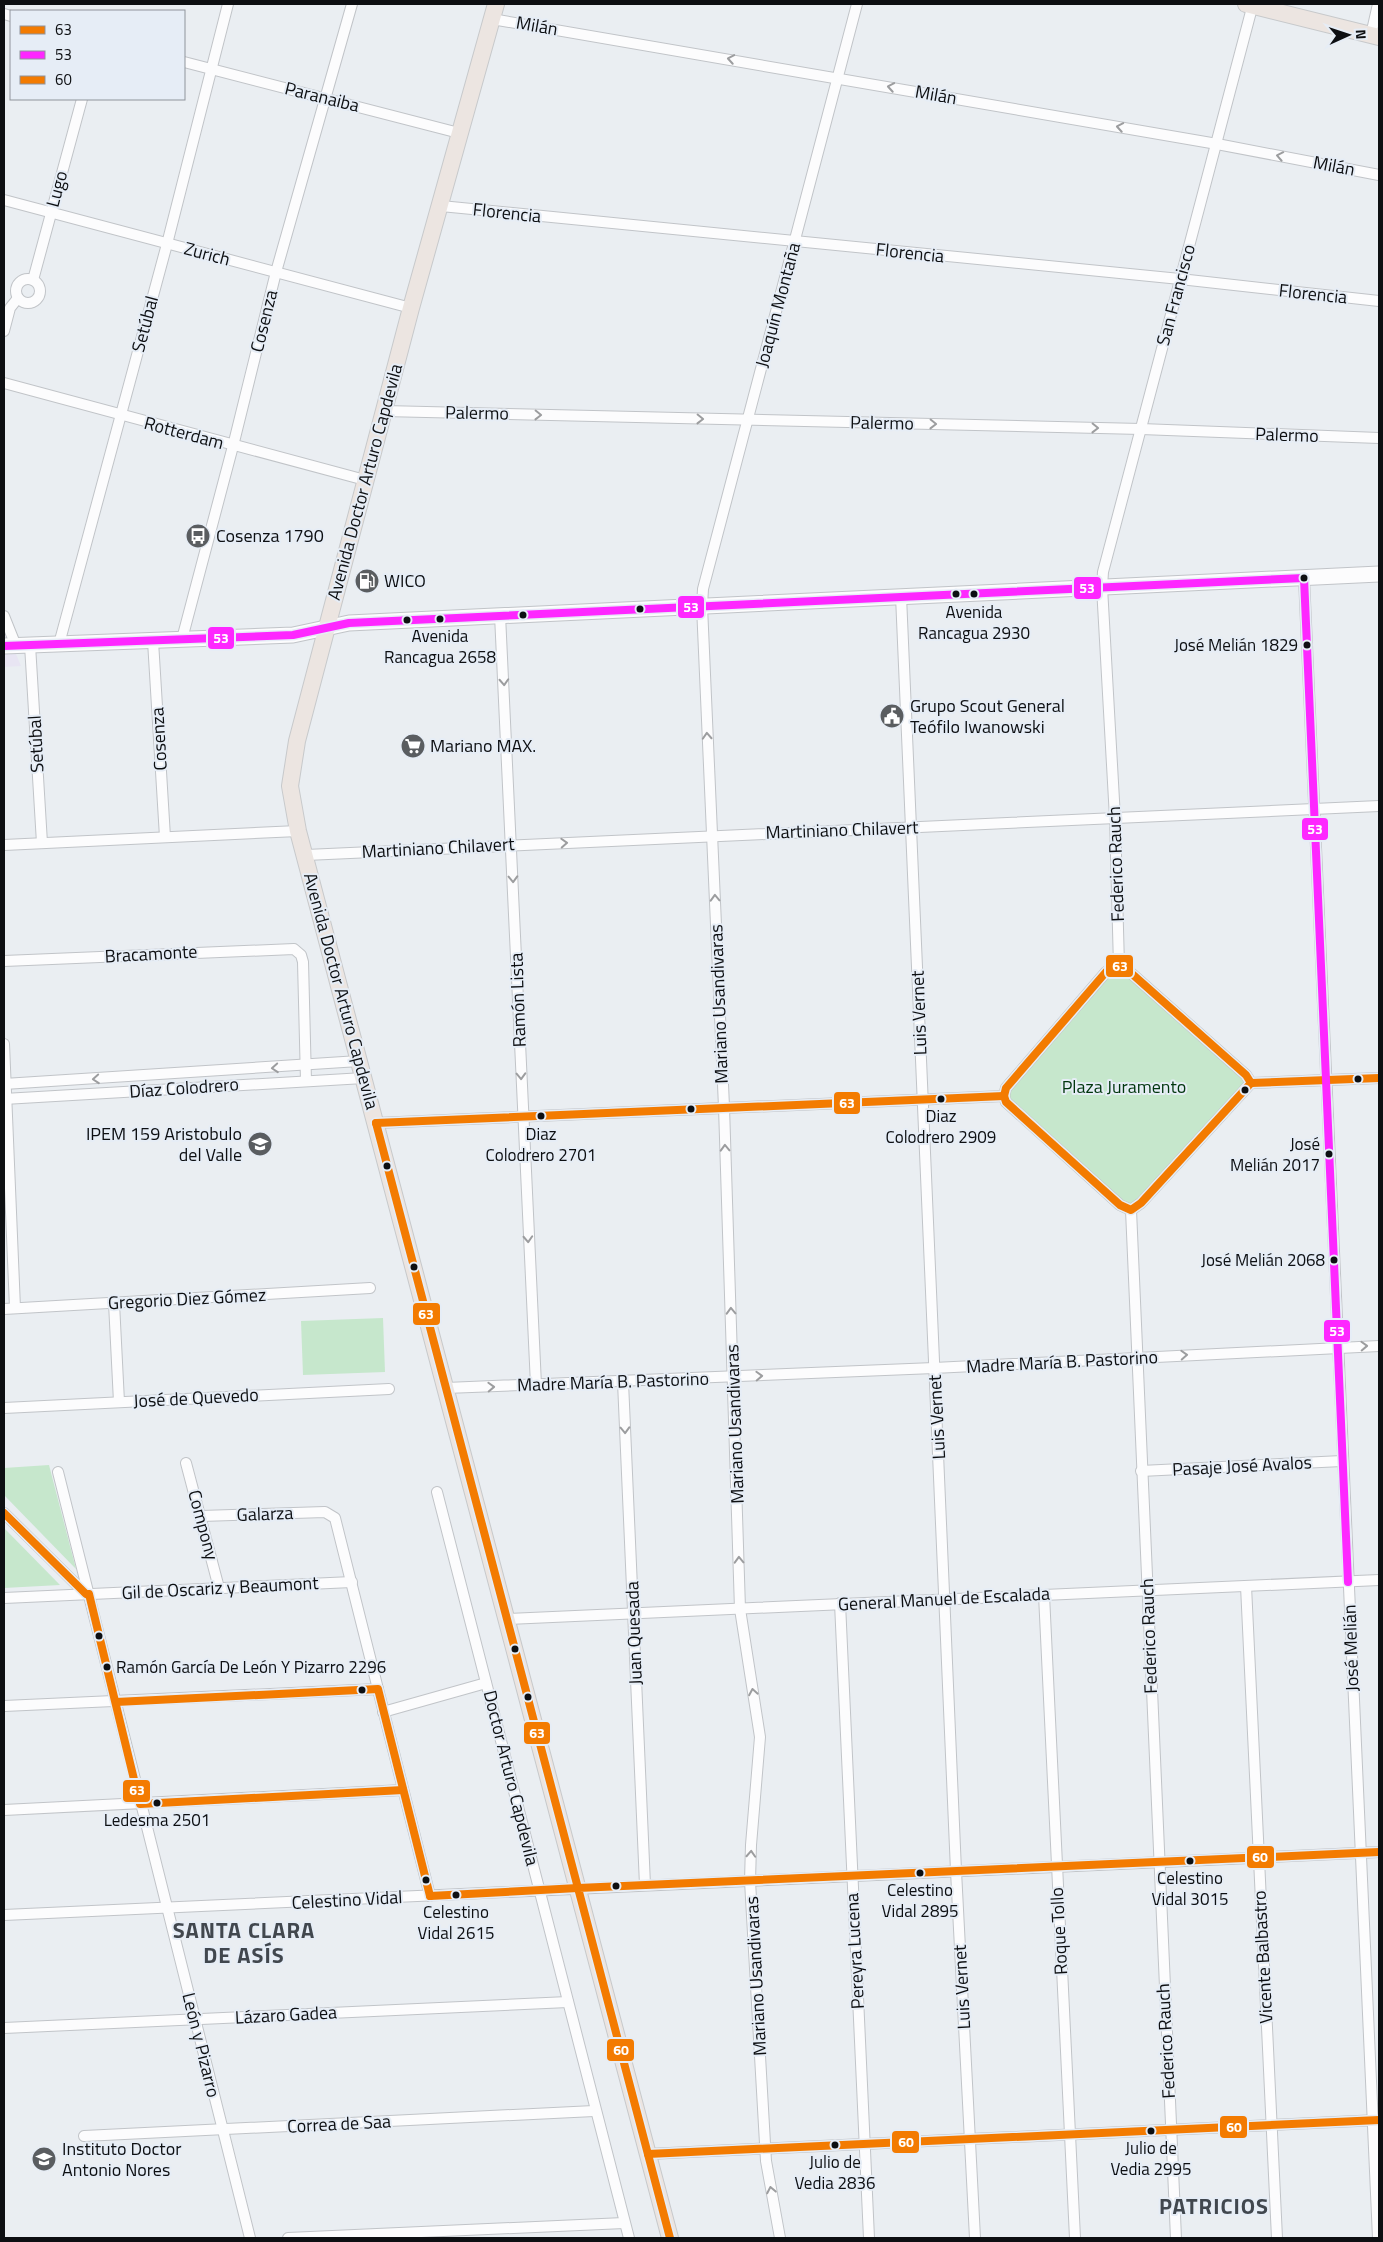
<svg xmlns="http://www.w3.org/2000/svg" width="1383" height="2242" font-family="'Titillium Web',sans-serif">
	<rect width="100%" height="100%" fill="#eaeef2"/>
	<!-- industrial -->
	<polygon fill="#e8e5f3" points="4,626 21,666 4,667"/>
	<!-- green -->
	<g fill="#c6e7cc">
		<polygon points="1119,966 1251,1083 1131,1210 1006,1102 1006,1088 1106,972"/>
		<polygon points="383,1318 385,1372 303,1375 301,1321"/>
		<polygon points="49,1465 76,1569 4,1495 4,1468"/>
		<polygon points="4,1528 60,1585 4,1588"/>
	</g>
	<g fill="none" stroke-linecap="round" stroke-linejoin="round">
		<defs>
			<g id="minor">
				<polyline points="4,14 11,16"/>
				<polyline points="492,19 1217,144 1379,175"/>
				<polyline points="1371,35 1378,4"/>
				<polyline points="184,62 459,133"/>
				<polyline points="4,200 411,308"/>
				<polyline points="441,206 1180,279 1379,301"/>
				<circle cx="28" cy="291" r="12"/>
				<polyline points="33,280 82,99"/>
				<polyline points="4,331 10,308 18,298"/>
				<polyline points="4,383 365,480"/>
				<polyline points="384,411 1141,429 1379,438"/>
				<polyline points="1304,578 1378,2238"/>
				<polyline points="901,596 956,1871 975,2238"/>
				<polyline points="500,615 536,1385"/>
				<polyline points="4,616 16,646"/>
				<polyline points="182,639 233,446 276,272 352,4"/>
				<polyline points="153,641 165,837"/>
				<polyline points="59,644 167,244 228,4"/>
				<polyline points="30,645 42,843"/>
				<polyline points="4,845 298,831"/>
				<polyline points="306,855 1379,806"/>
				<polyline points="4,961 294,949 301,955 303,962 306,1081"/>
				<polyline points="1119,966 1115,818 1102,587 1103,572 1253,4"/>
				<polyline points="1119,966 1131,973 1246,1075 1251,1083"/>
				<polyline points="4,1044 15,1308"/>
				<polyline points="1251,1083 1379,1078"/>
				<polyline points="4,1084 359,1061"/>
				<polyline points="1004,1096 1006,1088 1106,972 1119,966"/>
				<polyline points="1004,1096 1006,1102 1120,1205 1131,1210"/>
				<polyline points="4,1099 364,1078"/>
				<polyline points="376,1123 1004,1096"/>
				<polyline points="1131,1210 1176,2238"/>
				<polyline points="1131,1210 1141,1203 1251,1083"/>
				<polyline points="114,1303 119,1402"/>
				<polyline points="4,1309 370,1288"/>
				<polyline points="623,1382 645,1885"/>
				<polyline points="446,1388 934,1368 1379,1346"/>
				<polyline points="4,1408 389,1389"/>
				<polyline points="186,1463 219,1588"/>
				<polyline points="1141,1471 1342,1461"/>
				<polyline points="58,1472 250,2238"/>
				<polyline points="437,1492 629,2238"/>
				<polyline points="4,1513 86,1594"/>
				<polyline points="201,1516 325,1512 335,1518 430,1896"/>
				<polyline points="1246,1586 1277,2238"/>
				<polyline points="1044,1595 1075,2238"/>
				<polyline points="4,1598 352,1582"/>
				<polyline points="840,1603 869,2238"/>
				<polyline points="508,1619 1379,1580"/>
				<polyline points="4,1706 378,1689"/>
				<polyline points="383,1712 486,1683"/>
				<polyline points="4,1810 403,1790"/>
				<polyline points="4,1915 1379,1852"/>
				<polyline points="4,2028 568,2002"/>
				<polyline points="84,2136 594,2111"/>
				<polyline points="648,2154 1379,2120"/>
				<polyline points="288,2238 624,2223"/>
				<polyline points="780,2238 766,2161 750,1881 751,1845 760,1737 740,1609 724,1107 702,606 703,589 857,4"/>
			</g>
			<polyline id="secondary" points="4,646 293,635 349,623 1379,574"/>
			<g id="primary">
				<polyline points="496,4 411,308 297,741 290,786 298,831 670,2238"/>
				<polyline points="1246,4 1379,37"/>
			</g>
		</defs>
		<!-- minor casing -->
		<use href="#minor" stroke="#c1c4c8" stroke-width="12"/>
		<!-- secondary casing -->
		<use href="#secondary" stroke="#c1c4c8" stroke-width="17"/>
		<!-- primary casing -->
		<use href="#primary" stroke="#c7c9cb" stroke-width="18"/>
		<!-- minor -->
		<use href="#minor" stroke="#fcfcfd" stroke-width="10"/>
		<!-- secondary -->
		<use href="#secondary" stroke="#fcfcfd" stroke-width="15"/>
		<!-- primary -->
		<use href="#primary" stroke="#ece5e1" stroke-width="16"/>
		<defs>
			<g id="bus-1">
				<polyline points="1251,1083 1379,1078"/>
				<polyline points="1004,1096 1006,1088 1106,972 1119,966 1131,973 1246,1075 1251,1083"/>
				<polyline points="1004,1096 1006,1102 1120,1205 1131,1210 1141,1203 1251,1083"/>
				<polyline points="376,1123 578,1888"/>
				<polyline points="376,1123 1004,1096"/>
				<polyline points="4,1513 86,1594"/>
				<polyline points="89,1594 140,1804 403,1790"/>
				<polyline points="116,1702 378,1689 430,1896"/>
				<polyline points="430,1896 578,1888"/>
			</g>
			<g id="bus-2">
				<polyline points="1304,578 1348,1582"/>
				<polyline points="4,646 293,635 349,623 1304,578"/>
			</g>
			<g id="bus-3">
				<polyline points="648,2154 1379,2120"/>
				<polyline points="670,2238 578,1888 1379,1852"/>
			</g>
		</defs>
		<!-- bus-1 casing -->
		<use href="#bus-1" stroke="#e6edf6" stroke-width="11"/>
		<!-- bus-2 casing -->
		<use href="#bus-2" stroke="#e6edf6" stroke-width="11"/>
		<!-- bus-3 casing -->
		<use href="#bus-3" stroke="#e6edf6" stroke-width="11"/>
		<!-- bus-1 -->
		<use href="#bus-1" stroke="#f37b01" stroke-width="8"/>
		<!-- bus-2 -->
		<use href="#bus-2" stroke="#fe27ff" stroke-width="8"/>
		<!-- bus-3 -->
		<use href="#bus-3" stroke="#f37b01" stroke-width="8"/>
	</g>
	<!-- one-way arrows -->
	<defs><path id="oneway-chevron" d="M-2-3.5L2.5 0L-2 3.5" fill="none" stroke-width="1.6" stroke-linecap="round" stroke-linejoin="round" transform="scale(1.25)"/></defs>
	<g stroke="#9c9d9f">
		<use href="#oneway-chevron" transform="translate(731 59) rotate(-170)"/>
		<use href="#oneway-chevron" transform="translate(891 87) rotate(-170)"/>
		<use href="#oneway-chevron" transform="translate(1120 127) rotate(-170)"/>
		<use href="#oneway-chevron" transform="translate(1280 156) rotate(-169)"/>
		<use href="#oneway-chevron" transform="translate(538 415) rotate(1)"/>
		<use href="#oneway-chevron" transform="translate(700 419) rotate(1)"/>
		<use href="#oneway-chevron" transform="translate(933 424) rotate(1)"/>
		<use href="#oneway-chevron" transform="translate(1095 428) rotate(1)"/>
		<use href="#oneway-chevron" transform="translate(504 682) rotate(87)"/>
		<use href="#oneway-chevron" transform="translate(707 736) rotate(-93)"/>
		<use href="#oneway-chevron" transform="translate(564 843) rotate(-3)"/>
		<use href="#oneway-chevron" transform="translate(513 879) rotate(88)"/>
		<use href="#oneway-chevron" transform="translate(715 898) rotate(-92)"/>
		<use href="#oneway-chevron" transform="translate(275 1068) rotate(176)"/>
		<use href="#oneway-chevron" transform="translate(521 1076) rotate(88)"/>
		<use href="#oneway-chevron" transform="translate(96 1079) rotate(176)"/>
		<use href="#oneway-chevron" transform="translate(725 1148) rotate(-92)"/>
		<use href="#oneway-chevron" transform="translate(528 1239) rotate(87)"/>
		<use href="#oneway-chevron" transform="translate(731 1311) rotate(-92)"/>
		<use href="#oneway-chevron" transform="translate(1364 1346) rotate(-2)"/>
		<use href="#oneway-chevron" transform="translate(1184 1355) rotate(-3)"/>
		<use href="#oneway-chevron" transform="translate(759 1376) rotate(-2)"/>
		<use href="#oneway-chevron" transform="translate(491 1387) rotate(-2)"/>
		<use href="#oneway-chevron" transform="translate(625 1430) rotate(88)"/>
		<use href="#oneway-chevron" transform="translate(739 1560) rotate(-92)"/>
		<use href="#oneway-chevron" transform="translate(753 1692) rotate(-100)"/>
		<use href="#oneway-chevron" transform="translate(751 1854) rotate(-87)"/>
		<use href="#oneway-chevron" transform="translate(771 2190) rotate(-101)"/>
	</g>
	<!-- icons -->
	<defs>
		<symbol id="bus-disc" viewBox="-11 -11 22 22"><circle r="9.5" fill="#5a5d60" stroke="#e6edf6"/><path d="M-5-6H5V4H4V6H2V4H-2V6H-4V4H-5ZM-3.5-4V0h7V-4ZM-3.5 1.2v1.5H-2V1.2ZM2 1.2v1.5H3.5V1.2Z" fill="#fff"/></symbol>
		<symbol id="fuel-disc" viewBox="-11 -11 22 22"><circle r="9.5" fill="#5a5d60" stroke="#e6edf6"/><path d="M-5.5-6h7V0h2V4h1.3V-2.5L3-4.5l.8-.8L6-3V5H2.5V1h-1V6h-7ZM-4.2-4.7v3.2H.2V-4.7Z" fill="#fff"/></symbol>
		<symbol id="civic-disc" viewBox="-11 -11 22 22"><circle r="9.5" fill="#5a5d60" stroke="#e6edf6"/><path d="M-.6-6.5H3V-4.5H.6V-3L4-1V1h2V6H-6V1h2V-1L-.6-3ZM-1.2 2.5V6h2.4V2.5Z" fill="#fff"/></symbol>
		<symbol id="supermarket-disc" viewBox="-11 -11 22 22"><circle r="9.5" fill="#5a5d60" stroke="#e6edf6"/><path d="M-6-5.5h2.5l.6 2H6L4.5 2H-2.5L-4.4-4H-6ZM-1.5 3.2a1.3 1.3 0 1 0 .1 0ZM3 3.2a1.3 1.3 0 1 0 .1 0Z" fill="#fff"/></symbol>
		<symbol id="school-disc" viewBox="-11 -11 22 22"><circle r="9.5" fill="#5a5d60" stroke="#e6edf6"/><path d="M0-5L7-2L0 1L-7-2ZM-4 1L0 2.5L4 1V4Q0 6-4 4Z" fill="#fff"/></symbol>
		<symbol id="university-disc" viewBox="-11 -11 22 22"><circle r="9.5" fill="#5a5d60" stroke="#e6edf6"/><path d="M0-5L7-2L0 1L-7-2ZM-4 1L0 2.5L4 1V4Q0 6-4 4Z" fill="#fff"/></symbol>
	</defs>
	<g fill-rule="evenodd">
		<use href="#bus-disc" x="184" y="522" width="28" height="28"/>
		<use href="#fuel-disc" x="353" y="567" width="28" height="28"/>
		<use href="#civic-disc" x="878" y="702" width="28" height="28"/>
		<use href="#supermarket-disc" x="399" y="732" width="28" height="28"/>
		<use href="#school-disc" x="246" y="1130" width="28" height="28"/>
		<use href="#university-disc" x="30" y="2145" width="28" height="28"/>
	</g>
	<!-- markers -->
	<g fill="#0d0f12" stroke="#e6edf6" stroke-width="2">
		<circle cx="1304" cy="578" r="4.5"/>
		<circle cx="956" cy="594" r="4.5"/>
		<circle cx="974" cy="594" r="4.5"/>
		<circle cx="640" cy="609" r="4.5"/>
		<circle cx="523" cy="615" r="4.5"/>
		<circle cx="440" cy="619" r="4.5"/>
		<circle cx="407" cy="620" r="4.5"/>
		<circle cx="1307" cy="645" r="4.5"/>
		<circle cx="1358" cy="1079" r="4.5"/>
		<circle cx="1245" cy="1090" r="4.5"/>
		<circle cx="941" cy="1099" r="4.5"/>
		<circle cx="691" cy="1109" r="4.5"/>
		<circle cx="541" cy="1116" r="4.5"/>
		<circle cx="1329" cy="1154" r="4.5"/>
		<circle cx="387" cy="1166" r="4.5"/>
		<circle cx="1334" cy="1260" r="4.5"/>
		<circle cx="414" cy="1267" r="4.5"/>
		<circle cx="99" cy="1636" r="4.5"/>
		<circle cx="515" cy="1649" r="4.5"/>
		<circle cx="107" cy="1667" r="4.5"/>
		<circle cx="362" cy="1690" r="4.5"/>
		<circle cx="528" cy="1697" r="4.5"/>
		<circle cx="157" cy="1803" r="4.5"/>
		<circle cx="1190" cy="1861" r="4.5"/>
		<circle cx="920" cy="1873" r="4.5"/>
		<circle cx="426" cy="1880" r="4.5"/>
		<circle cx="616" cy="1886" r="4.5"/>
		<circle cx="456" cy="1895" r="4.5"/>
		<circle cx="1151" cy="2131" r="4.5"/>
		<circle cx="835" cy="2145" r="4.5"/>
	</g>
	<g text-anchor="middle" stroke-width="4" stroke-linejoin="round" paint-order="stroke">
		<!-- bus labels -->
		<g font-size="17" fill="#0d0f12" stroke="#e6edf6">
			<text x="974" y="618">Avenida<tspan x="974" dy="21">Rancagua 2930</tspan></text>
			<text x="440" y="642">Avenida<tspan x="440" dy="21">Rancagua 2658</tspan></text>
			<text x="1298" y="651" text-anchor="end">José Melián 1829</text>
			<text x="941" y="1122">Diaz<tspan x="941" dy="21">Colodrero 2909</tspan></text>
			<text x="541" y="1140">Diaz<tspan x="541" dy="21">Colodrero 2701</tspan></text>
			<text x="1320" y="1150" text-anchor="end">José<tspan x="1320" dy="21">Melián 2017</tspan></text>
			<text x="1325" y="1266" text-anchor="end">José Melián 2068</text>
			<text x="116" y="1673" text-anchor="start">Ramón García De León Y Pizarro 2296</text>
			<text x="157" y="1826">Ledesma 2501</text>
			<text x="1190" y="1884">Celestino<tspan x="1190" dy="21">Vidal 3015</tspan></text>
			<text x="920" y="1896">Celestino<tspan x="920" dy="21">Vidal 2895</tspan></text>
			<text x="456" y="1918">Celestino<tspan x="456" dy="21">Vidal 2615</tspan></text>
			<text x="1151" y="2154">Julio de<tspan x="1151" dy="21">Vedia 2995</tspan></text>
			<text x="835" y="2168">Julio de<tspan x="835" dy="21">Vedia 2836</tspan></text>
		</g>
		<!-- street labels -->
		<g font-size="18" fill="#0d0f12" stroke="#e6edf6">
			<text transform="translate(537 26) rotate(10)" y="6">Milán</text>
			<text transform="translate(936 95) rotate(10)" y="6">Milán</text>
			<text transform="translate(322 97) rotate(14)" y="6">Paranaiba</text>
			<text transform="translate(1334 166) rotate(11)" y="6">Milán</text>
			<text transform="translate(57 189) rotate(-75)" y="6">Lugo</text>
			<text transform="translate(507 213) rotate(6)" y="6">Florencia</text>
			<text transform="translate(910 253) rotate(6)" y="6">Florencia</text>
			<text transform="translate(207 254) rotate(15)" y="6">Zurich</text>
			<text transform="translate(1313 294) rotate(6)" y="6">Florencia</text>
			<text transform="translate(1176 295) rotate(-75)" y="6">San Francisco</text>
			<text transform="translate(778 305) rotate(-75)" y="6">Joaquín Montaña</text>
			<text transform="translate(264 321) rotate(-76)" y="6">Cosenza</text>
			<text transform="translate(145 324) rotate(-75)" y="6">Setúbal</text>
			<text transform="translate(477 413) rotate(1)" y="6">Palermo</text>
			<text transform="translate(882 423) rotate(1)" y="6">Palermo</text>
			<text transform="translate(184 433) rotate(15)" y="6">Rotterdam</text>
			<text transform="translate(1287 435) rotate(2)" y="6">Palermo</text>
			<text transform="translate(365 482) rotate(-75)" y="6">Avenida Doctor Arturo Capdevila</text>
			<text transform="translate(159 739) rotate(-93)" y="6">Cosenza</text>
			<text transform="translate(36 744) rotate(-93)" y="6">Setúbal</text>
			<text transform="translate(842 830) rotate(-2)" y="6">Martiniano Chilavert</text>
			<text transform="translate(438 848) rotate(-3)" y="6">Martiniano Chilavert</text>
			<text transform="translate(1116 864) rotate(-92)" y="6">Federico Rauch</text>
			<text transform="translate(151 954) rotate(-3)" y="6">Bracamonte</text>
			<text transform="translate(341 991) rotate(75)" y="6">Avenida Doctor Arturo Capdevila</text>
			<text transform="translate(518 1000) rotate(-92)" y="6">Ramón Lista</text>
			<text transform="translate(719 1004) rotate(-92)" y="6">Mariano Usandivaras</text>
			<text transform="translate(919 1013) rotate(-92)" y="6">Luis Vernet</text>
			<text transform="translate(184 1088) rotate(-4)" y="6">Díaz Colodrero</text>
			<text transform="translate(187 1299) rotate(-3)" y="6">Gregorio Diez Gómez</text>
			<text transform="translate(1062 1362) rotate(-3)" y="6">Madre María B. Pastorino</text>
			<text transform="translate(613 1382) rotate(-2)" y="6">Madre María B. Pastorino</text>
			<text transform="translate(196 1398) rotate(-3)" y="6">José de Quevedo</text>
			<text transform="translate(937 1417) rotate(-93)" y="6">Luis Vernet</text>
			<text transform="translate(735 1424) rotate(-92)" y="6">Mariano Usandivaras</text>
			<text transform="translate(1242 1466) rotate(-3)" y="6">Pasaje José Avalos</text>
			<text transform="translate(265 1514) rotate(-2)" y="6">Galarza</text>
			<text transform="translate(203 1525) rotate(75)" y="6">Compony</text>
			<text transform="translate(220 1588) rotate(-3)" y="6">Gil de Oscariz y Beaumont</text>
			<text transform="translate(944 1599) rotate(-3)" y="6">General Manuel de Escalada</text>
			<text transform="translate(634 1633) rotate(-92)" y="6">Juan Quesada</text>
			<text transform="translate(1149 1636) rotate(-92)" y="6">Federico Rauch</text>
			<text transform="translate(1351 1648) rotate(-92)" y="6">José Melián</text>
			<text transform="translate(511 1778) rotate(76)" y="6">Doctor Arturo Capdevila</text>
			<text transform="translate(347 1900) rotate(-3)" y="6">Celestino Vidal</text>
			<text transform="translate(1059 1931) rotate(-93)" y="6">Roque Tollo</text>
			<text transform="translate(855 1951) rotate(-93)" y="6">Pereyra Lucena</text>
			<text transform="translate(1263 1957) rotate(-93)" y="6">Vicente Balbastro</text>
			<text transform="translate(756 1976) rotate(-93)" y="6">Mariano Usandivaras</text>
			<text transform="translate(962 1987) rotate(-93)" y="6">Luis Vernet</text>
			<text transform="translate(286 2015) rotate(-3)" y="6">Lázaro Gadea</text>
			<text transform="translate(1166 2041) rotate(-93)" y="6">Federico Rauch</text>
			<text transform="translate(201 2045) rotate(76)" y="6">León y Pizarro</text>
			<text transform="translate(339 2124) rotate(-3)" y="6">Correa de Saa</text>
		</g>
		<!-- poi labels -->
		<g font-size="18" fill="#0d0f12" stroke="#e6edf6" text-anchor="start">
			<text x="216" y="542">Cosenza 1790</text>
			<text x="384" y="587">WICO</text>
			<text x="910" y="712">Grupo Scout General<tspan x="910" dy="21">Teófilo Iwanowski</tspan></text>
			<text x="430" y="752">Mariano MAX.</text>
			<text x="242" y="1140" text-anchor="end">IPEM 159 Aristobulo<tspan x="242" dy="21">del Valle</tspan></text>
			<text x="62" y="2155">Instituto Doctor<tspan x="62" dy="21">Antonio Nores</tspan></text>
		</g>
		<!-- park labels -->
		<g font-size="18" fill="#00360d" stroke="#e6edf6">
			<text x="1124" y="1093">Plaza Juramento</text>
		</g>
		<!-- district labels -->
		<g font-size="22" font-weight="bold" letter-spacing="1" fill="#41474e" stroke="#e6edf6">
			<text x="244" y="1938">SANTA CLARA<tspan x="244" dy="25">DE ASÍS</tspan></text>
			<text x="1214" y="2214">PATRICIOS</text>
		</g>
	</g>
	<g stroke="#e6edf6" stroke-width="2">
		<rect x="1073" y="576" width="29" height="24" rx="5" fill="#fe27ff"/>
		<rect x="677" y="595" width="28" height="24" rx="5" fill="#fe27ff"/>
		<rect x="207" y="626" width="28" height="24" rx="5" fill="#fe27ff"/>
		<rect x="1301" y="817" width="28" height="24" rx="5" fill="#fe27ff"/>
		<rect x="1105" y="954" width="29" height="24" rx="5" fill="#f37b01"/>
		<rect x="833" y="1091" width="28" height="24" rx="5" fill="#f37b01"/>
		<rect x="412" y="1302" width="29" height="24" rx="5" fill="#f37b01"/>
		<rect x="1323" y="1319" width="28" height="24" rx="5" fill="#fe27ff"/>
		<rect x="523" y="1721" width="28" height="24" rx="5" fill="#f37b01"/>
		<rect x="122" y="1779" width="29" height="24" rx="5" fill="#f37b01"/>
		<rect x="1246" y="1845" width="29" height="24" rx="5" fill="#f37b01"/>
		<rect x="606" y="2038" width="29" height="24" rx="5" fill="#f37b01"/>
		<rect x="1219" y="2115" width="29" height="24" rx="5" fill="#f37b01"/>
		<rect x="891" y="2130" width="29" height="24" rx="5" fill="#f37b01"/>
	</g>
	<g font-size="14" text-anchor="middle" font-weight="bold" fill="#fff">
		<text x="1087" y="593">53</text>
		<text x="691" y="612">53</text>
		<text x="221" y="643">53</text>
		<text x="1315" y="834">53</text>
		<text x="1120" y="971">63</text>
		<text x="847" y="1108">63</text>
		<text x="426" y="1319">63</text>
		<text x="1337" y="1336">53</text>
		<text x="537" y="1738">63</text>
		<text x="137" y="1795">63</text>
		<text x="1260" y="1862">60</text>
		<text x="621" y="2055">60</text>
		<text x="1234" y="2132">60</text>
		<text x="906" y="2147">60</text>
	</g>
	<!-- border -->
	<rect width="1383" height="2242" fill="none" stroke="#0d0f12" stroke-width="10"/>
	<!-- legend -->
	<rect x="10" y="10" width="175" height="90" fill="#e6edf6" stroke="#8f949b"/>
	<rect x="20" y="26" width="25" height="8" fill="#f37b01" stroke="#8f949b"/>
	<text x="55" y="35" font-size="15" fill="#0d0f12">63</text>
	<rect x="20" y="51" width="25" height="8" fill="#fe27ff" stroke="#8f949b"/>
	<text x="55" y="60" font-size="15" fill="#0d0f12">53</text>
	<rect x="20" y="76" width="25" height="8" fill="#f37b01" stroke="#8f949b"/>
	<text x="55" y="85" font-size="15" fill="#0d0f12">60</text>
	<!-- north arrow -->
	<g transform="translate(1348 35) rotate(87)" stroke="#e6edf6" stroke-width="4" paint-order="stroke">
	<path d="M0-4L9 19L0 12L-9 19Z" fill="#0d0f12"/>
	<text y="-8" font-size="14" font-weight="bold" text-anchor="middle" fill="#0d0f12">N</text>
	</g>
</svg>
